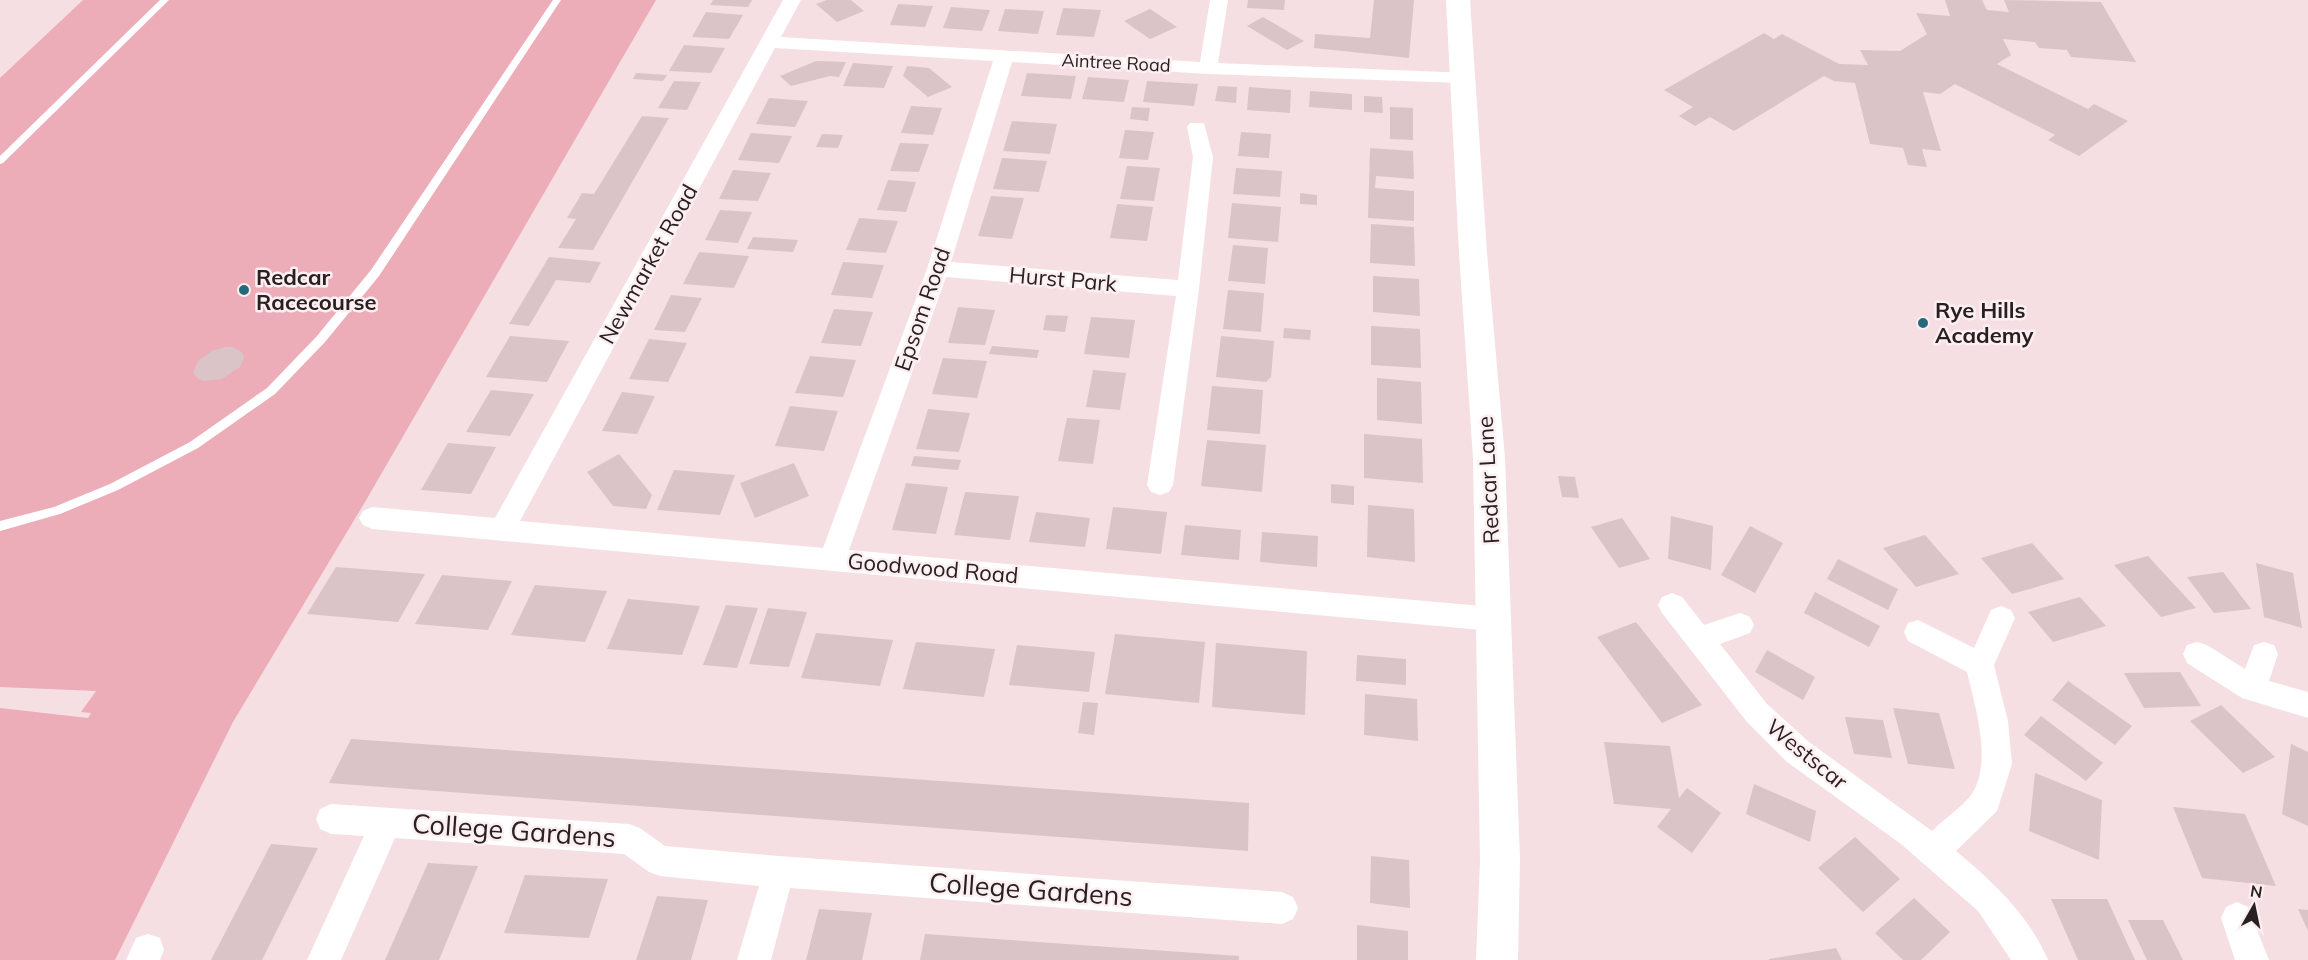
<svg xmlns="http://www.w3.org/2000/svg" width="2308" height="960" font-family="Mulish,sans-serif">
	<rect width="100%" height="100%" fill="#f6dfe3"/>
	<!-- green -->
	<polygon fill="#ecadb9" points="83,0 656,0 365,502 233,722 115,960 0,960 0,708 88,718 91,713 81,712 96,691 0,687 0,78"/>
	<!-- building -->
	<g fill="#dac4c8">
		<polygon points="713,0 752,0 748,7 710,5"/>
		<polygon points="827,0 851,0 864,11 837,22 816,4"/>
		<polygon points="1248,0 1285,0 1284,10 1247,8"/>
		<polygon points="1374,0 1414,0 1409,58 1314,48 1315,34 1370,38"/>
		<polygon points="1945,0 1982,0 1987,10 2009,12 2004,0 2101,2 2136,62 2071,57 2067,50 2039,48 2035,42 2003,39 2011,55 1997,64 2088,109 2094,104 2128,121 2079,156 2048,140 2055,135 1955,84 1940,94 1923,92 1941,151 1922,149 1927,167 1908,165 1903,148 1870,144 1855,83 1834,81 1824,76 1734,131 1710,117 1695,126 1679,116 1693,107 1664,90 1764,33 1774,39 1782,34 1839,64 1868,65 1860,50 1900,51 1927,34 1916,13 1950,16"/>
		<polygon points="898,4 933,6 925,27 890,25"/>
		<polygon points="951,7 990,10 982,31 943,28"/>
		<polygon points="1063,8 1101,10 1094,37 1056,35"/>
		<polygon points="1005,9 1044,11 1038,34 998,31"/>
		<polygon points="1150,9 1177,27 1150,39 1124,21"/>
		<polygon points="706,12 743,15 729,39 692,37"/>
		<polygon points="1263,17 1304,41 1287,50 1247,26"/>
		<polygon points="684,45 725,48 711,73 669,71"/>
		<polygon points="816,61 846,62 839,77 830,76 791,86 780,76"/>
		<polygon points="853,63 893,66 884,88 843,86"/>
		<polygon points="907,66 929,68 952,87 928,97 903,76"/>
		<polygon points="636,73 667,75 663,81 633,79"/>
		<polygon points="1027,73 1076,76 1071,99 1021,96"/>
		<polygon points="1088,77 1129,80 1124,102 1082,99"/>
		<polygon points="674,81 701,82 687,110 658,108"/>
		<polygon points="1147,81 1198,84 1194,106 1143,102"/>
		<polygon points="1218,86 1237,87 1236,103 1215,101"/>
		<polygon points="1249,87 1291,90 1290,113 1247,110"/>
		<polygon points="1310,91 1352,94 1352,110 1309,107"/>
		<polygon points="1364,96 1382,97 1383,113 1364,112"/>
		<polygon points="769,98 808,101 795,127 756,124"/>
		<polygon points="911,106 942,108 933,135 901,133"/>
		<polygon points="1132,107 1150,108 1148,121 1130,119"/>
		<polygon points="1390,107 1413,108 1413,140 1390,139"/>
		<polygon points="642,116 669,118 593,250 558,248 576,219 567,218 582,193 594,194"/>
		<polygon points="1012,121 1057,124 1050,154 1003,151"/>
		<polygon points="1125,130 1154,132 1148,160 1119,158"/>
		<polygon points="1241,132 1271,134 1269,158 1238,156"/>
		<polygon points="751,133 792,136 779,163 738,160"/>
		<polygon points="822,134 843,135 838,148 816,147"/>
		<polygon points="900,143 929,144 919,172 890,171"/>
		<polygon points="1370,148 1413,151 1414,179 1376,176 1375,188 1414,191 1414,221 1368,218"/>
		<polygon points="1002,158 1047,161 1039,192 993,189"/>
		<polygon points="1127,166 1160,168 1154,201 1120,199"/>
		<polygon points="1236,168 1282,171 1280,197 1233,194"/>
		<polygon points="733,170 771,173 758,201 719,199"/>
		<polygon points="888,180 916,182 906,212 877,210"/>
		<polygon points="1300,193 1317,195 1317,205 1300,204"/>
		<polygon points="991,196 1024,198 1012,239 978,236"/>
		<polygon points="1232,203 1281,207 1278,242 1228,238"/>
		<polygon points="1117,204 1153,207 1147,241 1110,238"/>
		<polygon points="720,210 752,212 738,243 705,240"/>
		<polygon points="859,218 898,221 886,253 846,250"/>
		<polygon points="1371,224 1414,227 1415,266 1370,263"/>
		<polygon points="753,237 798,240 793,252 747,249"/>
		<polygon points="1233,245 1268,248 1265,284 1228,281"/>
		<polygon points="699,252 749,256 734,288 683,284"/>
		<polygon points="549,257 601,262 590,283 556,280 529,326 509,324"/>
		<polygon points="843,262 884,265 872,298 831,295"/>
		<polygon points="1373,276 1419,279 1420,316 1373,312"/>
		<polygon points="1228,290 1264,293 1261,332 1223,329"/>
		<polygon points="671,295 702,298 685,332 654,330"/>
		<polygon points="958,307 995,310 985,345 948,343"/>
		<polygon points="834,309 873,312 861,346 821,343"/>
		<polygon points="1046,315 1068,316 1065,332 1043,330"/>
		<polygon points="1091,317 1135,320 1129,358 1084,354"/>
		<polygon points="1371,326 1420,329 1421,368 1371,365"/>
		<polygon points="1284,328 1311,330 1310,340 1283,338"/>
		<polygon points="510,336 569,341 547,382 486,377"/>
		<polygon points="1221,336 1274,341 1271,377 1266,382 1216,377"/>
		<polygon points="649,339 687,343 668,382 629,379"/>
		<polygon points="992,346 1039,350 1037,358 989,354"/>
		<polygon points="225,347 233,347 243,353 244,358 240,367 222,379 204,381 198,379 193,373 198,361 212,351"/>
		<polygon points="810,356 856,360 843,397 795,393"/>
		<polygon points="943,358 987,361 977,398 932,394"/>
		<polygon points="1093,370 1126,373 1120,410 1086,407"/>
		<polygon points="1377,378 1421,382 1422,424 1377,420"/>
		<polygon points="1212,386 1263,390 1260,434 1207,430"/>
		<polygon points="491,390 534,394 510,436 466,432"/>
		<polygon points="622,392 655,396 637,434 602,431"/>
		<polygon points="790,406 838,411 824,451 775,446"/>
		<polygon points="928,409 970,413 959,452 916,449"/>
		<polygon points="1067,418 1100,420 1093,464 1058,461"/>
		<polygon points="1364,434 1422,439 1423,483 1364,478"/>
		<polygon points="1207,440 1266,445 1262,492 1201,486"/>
		<polygon points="448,443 496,447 471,494 421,490"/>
		<polygon points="619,454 652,495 646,509 613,506 587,472"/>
		<polygon points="914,456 961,460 958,470 911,466"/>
		<polygon points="794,463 809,496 755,518 740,483"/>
		<polygon points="674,470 735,475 720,515 657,510"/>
		<polygon points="1558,476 1575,477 1579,498 1562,497"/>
		<polygon points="906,483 948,487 936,534 892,530"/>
		<polygon points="1331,484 1354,486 1354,505 1331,503"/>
		<polygon points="965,492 1019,496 1010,540 954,535"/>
		<polygon points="1368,505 1414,509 1415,562 1367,557"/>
		<polygon points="1113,507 1167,512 1161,554 1106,549"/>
		<polygon points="1036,512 1090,518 1085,547 1029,542"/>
		<polygon points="1671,516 1713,526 1711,570 1668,559"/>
		<polygon points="1622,518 1650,559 1619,568 1591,527"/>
		<polygon points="1185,525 1241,530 1239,560 1181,555"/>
		<polygon points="1750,526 1783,543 1755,593 1721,575"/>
		<polygon points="1262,532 1318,536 1317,567 1260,562"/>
		<polygon points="1925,535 1959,574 1916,587 1883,548"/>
		<polygon points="2032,543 2064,579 2012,594 1981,558"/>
		<polygon points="2148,556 2196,608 2161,617 2114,565"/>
		<polygon points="1838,559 1898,589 1888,610 1827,579"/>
		<polygon points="2256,563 2293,573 2302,628 2264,617"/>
		<polygon points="336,567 425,574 398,622 307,614"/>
		<polygon points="2223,572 2251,609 2214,613 2187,577"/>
		<polygon points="442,575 512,581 488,630 415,624"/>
		<polygon points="535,585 607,591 585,642 511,635"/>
		<polygon points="1815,592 1880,626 1869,647 1804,613"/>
		<polygon points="2080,597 2106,626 2053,642 2028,612"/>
		<polygon points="628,599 700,606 682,655 607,649"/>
		<polygon points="726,605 758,608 737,668 703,665"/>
		<polygon points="768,608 807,612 789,667 749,664"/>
		<polygon points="1636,622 1702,705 1662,723 1597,637"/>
		<polygon points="816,633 893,640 880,686 801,678"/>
		<polygon points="1115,634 1205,642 1199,703 1105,694"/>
		<polygon points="916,642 995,649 984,697 903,689"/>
		<polygon points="1216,643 1307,651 1305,715 1212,707"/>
		<polygon points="1017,645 1095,652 1089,692 1009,685"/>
		<polygon points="1767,650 1815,677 1803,700 1755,672"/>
		<polygon points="1357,655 1406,659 1406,685 1356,681"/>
		<polygon points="2180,672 2201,706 2144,708 2124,673"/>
		<polygon points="2068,681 2132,726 2115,745 2052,700"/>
		<polygon points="1365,694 1417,699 1418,741 1364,735"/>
		<polygon points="1083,702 1098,703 1094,735 1078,733"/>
		<polygon points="2221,705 2275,757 2243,773 2190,721"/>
		<polygon points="1893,708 1939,713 1955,769 1908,764"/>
		<polygon points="2041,716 2103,763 2086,781 2024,735"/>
		<polygon points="1845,717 1883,720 1892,758 1854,754"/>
		<polygon points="351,739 1249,803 1248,851 329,783"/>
		<polygon points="1604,742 1670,746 1679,798 1687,788 1721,813 1692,853 1657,827 1671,809 1614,804"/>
		<polygon points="2291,744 2308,752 2308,826 2282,814"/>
		<polygon points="2035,773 2102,800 2099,860 2029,831"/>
		<polygon points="1754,784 1816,811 1810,842 1746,814"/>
		<polygon points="2173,807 2245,814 2276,886 2202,878"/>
		<polygon points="1855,837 1900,879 1863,912 1818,868"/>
		<polygon points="271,844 318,848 262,960 211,960"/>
		<polygon points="1371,856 1409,860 1410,908 1370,903"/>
		<polygon points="428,863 478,866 439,960 385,960"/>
		<polygon points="525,875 608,879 589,938 504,933"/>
		<polygon points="657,896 708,900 691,960 636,960"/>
		<polygon points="1914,898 1950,932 1921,960 1903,960 1875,933"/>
		<polygon points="2051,899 2107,899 2135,960 2078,960"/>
		<polygon points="819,909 872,913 862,960 806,960"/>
		<polygon points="2298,909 2308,910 2308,931"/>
		<polygon points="2128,920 2163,920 2183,960 2147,960"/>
		<polygon points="1357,925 1408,931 1408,960 1357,960"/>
		<polygon points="925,934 1239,956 1239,960 920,960"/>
		<polygon points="1836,948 1842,960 1769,960 1769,959"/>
	</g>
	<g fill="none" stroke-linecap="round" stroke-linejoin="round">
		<!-- lane -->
		<g fill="#fff" fill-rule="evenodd">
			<polygon points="160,0 169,0 3,163 0,164 0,156"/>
			<polygon points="553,0 561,0 379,276 325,342 275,394 198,448 118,490 60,514 0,531 0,521 54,507 110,484 190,442 267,388 317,336 371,270"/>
		</g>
		<!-- street -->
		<g fill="#fff" fill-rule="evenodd">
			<path d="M783,0H801L781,37L1200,62L1210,0H1228L1218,63L1469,73L1472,77L1469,81L1462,83L1208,74L1012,62L951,262L1178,280L1193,157L1187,127L1190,123H1204L1213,157L1199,289L1173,485L1169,492L1160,495L1151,492L1147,485L1176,296L946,277L849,550L1493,607L1503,611L1507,619L1503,627L1493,631L372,529L363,525L359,518L363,511L372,507L495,518ZM775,48L993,61L927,269L823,548L520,521Z"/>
			<path d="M1672,593L1682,597L1704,625L1740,613L1750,617L1754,625L1750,633L1720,644L1767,704L1809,742L1932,831C1943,820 1966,804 1973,792C1992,760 1975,706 1967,672L1908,641L1904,632L1908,623L1918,620L1974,648L1991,610L2001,606L2011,610L2015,618L1994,665L2008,721L2012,764L1997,811L1956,851C1992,881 2029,915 2048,960H2011L1978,911L1901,844L1787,762L1747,722L1662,613L1658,605L1662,597Z"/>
			<polygon points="2197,642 2207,645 2245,669 2254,645 2264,642 2274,645 2278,654 2269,681 2308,692 2308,718 2242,698 2187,663 2183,654 2187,645"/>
			<polygon points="331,804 629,824 640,828 665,846 779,856 1282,892 1293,897 1298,908 1293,919 1282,924 790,888 771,960 737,960 759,886 660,876 649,872 624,854 395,838 341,960 307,960 364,836 331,834 320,829 316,819 320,809"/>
			<polygon points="2237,902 2248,907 2269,960 2235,960 2221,918 2226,907"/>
			<polygon points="148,934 160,938 164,950 160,960 126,960 136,938"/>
		</g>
		<!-- secondary -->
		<polygon fill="#fff" fill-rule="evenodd" points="1446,0 1470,0 1487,253 1505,458 1520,860 1518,960 1476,960 1480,860 1473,458 1459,253"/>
	</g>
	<!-- markers -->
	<g fill="#256a7a" stroke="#fdeff1" stroke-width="2">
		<circle cx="244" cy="290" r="6"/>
		<circle cx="1923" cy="323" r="6"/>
	</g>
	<g text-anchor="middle" stroke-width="5" stroke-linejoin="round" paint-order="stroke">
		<!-- far-street labels -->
		<g font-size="18" fill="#282021" stroke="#fdeff1">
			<text transform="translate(1116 63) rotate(3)" y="6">Aintree Road</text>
		</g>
		<!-- street labels -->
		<g font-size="22" fill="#282021" stroke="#fdeff1">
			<text transform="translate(648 264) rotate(-61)" y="8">Newmarket Road</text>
			<text transform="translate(1063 279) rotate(5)" y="8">Hurst Park</text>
			<text transform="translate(922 309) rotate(-71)" y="8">Epsom Road</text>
			<text transform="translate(1488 480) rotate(-93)" y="8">Redcar Lane</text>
			<text transform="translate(933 568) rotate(5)" y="8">Goodwood Road</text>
			<text transform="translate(1807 754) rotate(39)" y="8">Westscar</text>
		</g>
		<!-- poi labels -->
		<g font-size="22" font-weight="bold" fill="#282021" stroke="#fdeff1" text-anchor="start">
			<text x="256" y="285">Redcar<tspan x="256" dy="25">Racecourse</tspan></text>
			<text x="1935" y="318">Rye Hills<tspan x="1935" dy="25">Academy</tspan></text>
		</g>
		<!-- near-street labels -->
		<g font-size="27" fill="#282021" stroke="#fdeff1">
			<text transform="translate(514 831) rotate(4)" y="9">College Gardens</text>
			<text transform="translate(1031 890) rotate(4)" y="9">College Gardens</text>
		</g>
	</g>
	<!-- north arrow -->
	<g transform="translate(2254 906) rotate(9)" stroke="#fdeff1" stroke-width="4.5" paint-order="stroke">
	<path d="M0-4.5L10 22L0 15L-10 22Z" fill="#282021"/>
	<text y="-9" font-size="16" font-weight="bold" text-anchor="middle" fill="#282021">N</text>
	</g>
</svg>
